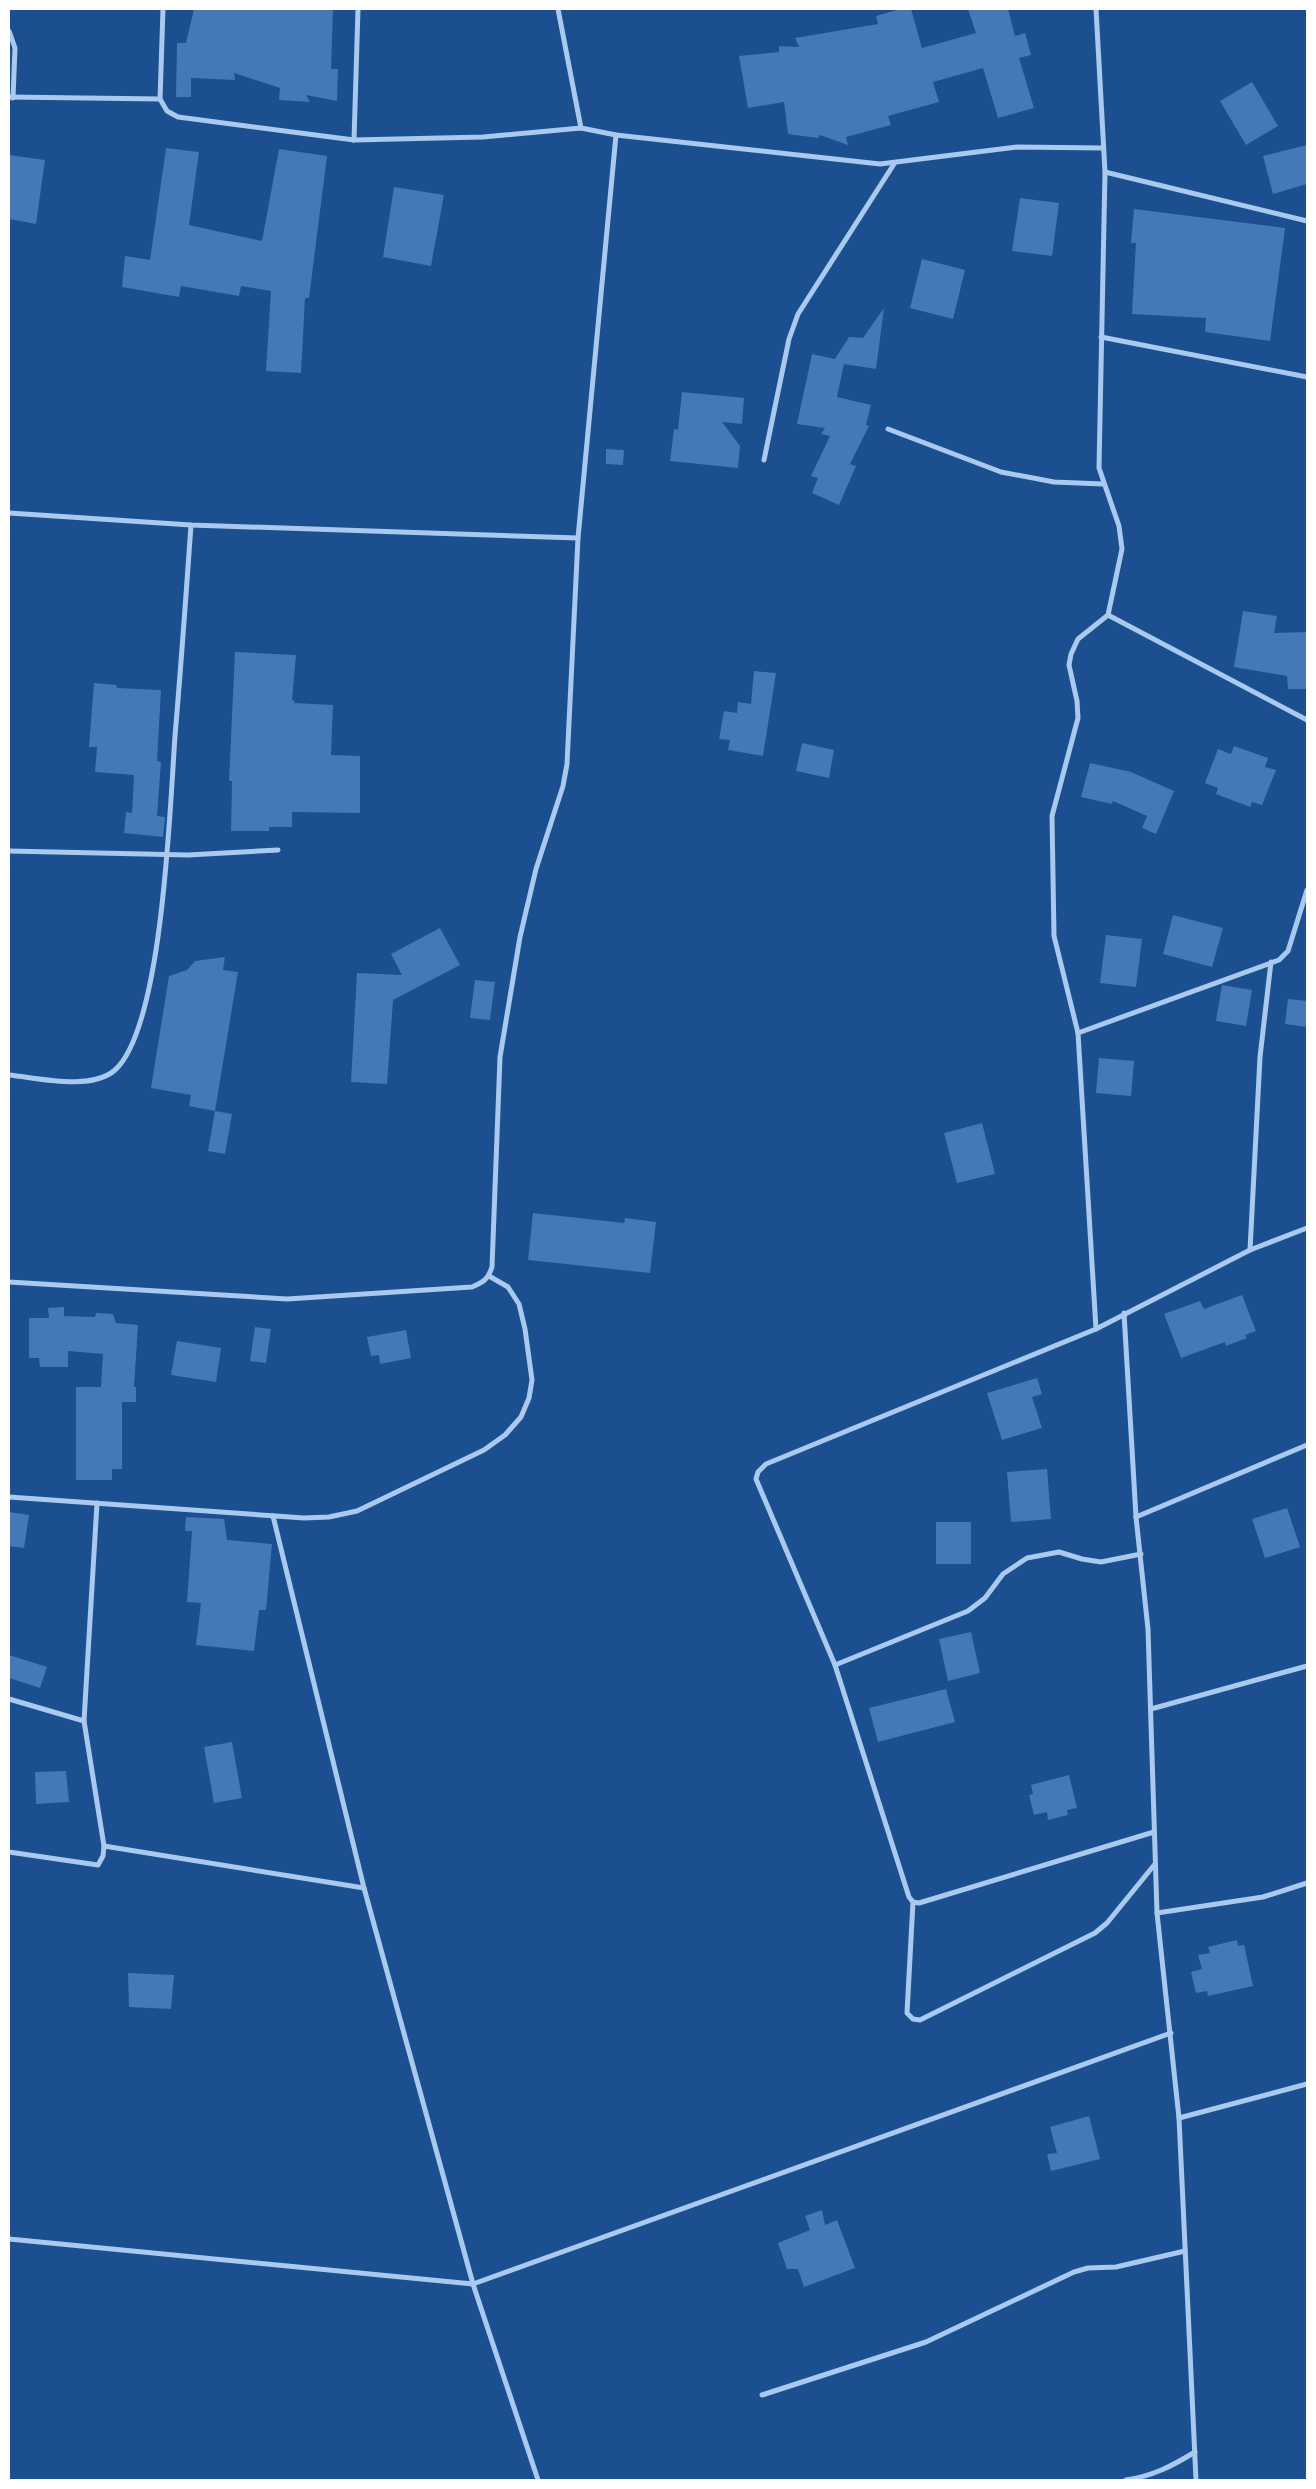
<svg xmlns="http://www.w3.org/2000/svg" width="1316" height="2489" font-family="Signika,sans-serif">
	<rect width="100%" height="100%" fill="#1b4f8f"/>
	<!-- building -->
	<g fill="#4478b7">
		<polygon points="194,9 333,9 331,69 338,69 337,101 306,95 310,102 279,100 280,88 234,73 235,80 191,78 191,97 176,97 177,43 186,43"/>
		<polygon points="900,9 911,9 922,48 976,33 968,9 1008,9 1015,36 1025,33 1031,55 1019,58 1034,108 998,118 983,68 933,82 939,102 888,116 891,125 846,137 848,145 820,135 818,138 788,134 784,102 748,108 739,56 779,52 779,46 799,47 795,38 878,24 876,16"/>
		<polygon points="1252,82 1278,126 1246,145 1220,101"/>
		<polygon points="1307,145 1307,184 1273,194 1263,156"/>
		<polygon points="166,148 199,152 189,225 262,241 279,149 327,156 309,298 305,298 301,373 266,371 271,291 241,286 239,296 181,286 179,297 122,287 125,256 150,260"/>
		<polygon points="9,155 45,160 36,224 9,219"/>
		<polygon points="394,187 444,195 431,266 383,257"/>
		<polygon points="1020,198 1059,203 1052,256 1012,251"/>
		<polygon points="1134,209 1285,228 1270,341 1205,332 1206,318 1132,314 1136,243 1131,243"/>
		<polygon points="922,259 965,270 953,319 910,308"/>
		<polygon points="884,308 876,369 844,364 837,397 871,405 866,425 869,426 850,464 856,466 839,505 812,493 818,478 811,476 830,436 821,434 825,428 797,424 812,354 835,359 849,337 863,338"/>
		<polygon points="682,392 744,398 742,424 722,422 740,446 738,468 670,461 674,429 678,430"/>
		<polygon points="606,449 624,450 623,465 606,464"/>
		<polygon points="1243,611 1277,616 1274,633 1307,632 1307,689 1288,689 1287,676 1234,667"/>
		<polygon points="235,652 296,655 292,700 295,701 294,703 333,705 331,755 360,756 360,813 292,812 292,827 269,827 269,831 231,831 232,781 229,781"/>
		<polygon points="754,671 776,673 763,756 728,750 730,740 719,739 724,711 737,713 738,702 751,704"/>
		<polygon points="94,683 116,685 117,688 161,690 157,761 161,762 157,816 165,817 163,837 124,833 126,812 132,813 134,775 95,772 97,747 89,747"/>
		<polygon points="802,743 834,750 829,778 796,771"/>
		<polygon points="1234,746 1268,758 1265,767 1276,770 1262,805 1252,802 1250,807 1216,794 1218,788 1205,783 1218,749 1231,754"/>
		<polygon points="1090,763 1131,772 1174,791 1156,834 1142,828 1147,816 1113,801 1112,804 1081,797"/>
		<polygon points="1173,915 1223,928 1212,967 1163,954"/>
		<polygon points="440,928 460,965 393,1000 387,1084 351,1082 357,973 402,975 391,954"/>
		<polygon points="1106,935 1142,939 1136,987 1100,983"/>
		<polygon points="225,957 223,970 238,972 215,1111 189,1106 191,1095 151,1088 169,976 187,970 195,961"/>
		<polygon points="475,980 495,982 490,1020 470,1018"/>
		<polygon points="1222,985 1252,990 1246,1026 1216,1021"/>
		<polygon points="1288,999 1307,1001 1307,1027 1285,1024"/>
		<polygon points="1099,1058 1134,1061 1131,1096 1096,1093"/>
		<polygon points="215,1111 232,1114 225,1154 208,1151"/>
		<polygon points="982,1123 995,1174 957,1183 944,1133"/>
		<polygon points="533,1213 624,1223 625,1218 656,1222 650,1273 528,1260"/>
		<polygon points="1242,1295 1256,1331 1245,1335 1247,1338 1226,1346 1225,1342 1181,1358 1164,1314 1200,1301 1204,1309"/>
		<polygon points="64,1307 64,1316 95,1317 96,1313 113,1314 116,1323 138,1325 134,1387 136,1387 136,1402 122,1402 122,1469 112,1469 112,1480 76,1480 76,1387 101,1387 103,1354 68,1351 68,1367 40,1367 39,1358 29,1358 29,1318 49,1318 48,1308"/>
		<polygon points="255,1327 271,1329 266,1363 250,1361"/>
		<polygon points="406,1330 411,1358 380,1364 379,1355 371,1356 367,1337"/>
		<polygon points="177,1341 221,1348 216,1382 171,1375"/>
		<polygon points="1037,1378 1042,1394 1032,1397 1042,1428 1002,1440 987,1393"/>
		<polygon points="1047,1469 1051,1519 1011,1522 1007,1472"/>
		<polygon points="1287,1508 1300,1547 1265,1558 1252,1519"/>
		<polygon points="9,1512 29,1515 24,1548 9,1546"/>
		<polygon points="186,1517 224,1519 227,1540 272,1544 266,1610 259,1610 254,1651 196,1645 201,1603 187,1602 192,1531 185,1531"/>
		<rect x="936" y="1522" width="35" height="42"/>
		<polygon points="971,1632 980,1673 948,1681 939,1639"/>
		<polygon points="9,1655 47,1667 40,1688 9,1678"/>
		<polygon points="946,1689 955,1722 878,1742 869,1708"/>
		<polygon points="232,1742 242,1798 214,1803 204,1747"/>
		<polygon points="66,1771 69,1802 36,1804 35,1772"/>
		<polygon points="1069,1775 1077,1808 1067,1810 1068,1815 1048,1820 1047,1812 1034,1815 1029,1795 1033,1794 1031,1785"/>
		<polygon points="1237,1940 1238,1946 1244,1945 1253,1986 1208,1996 1207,1991 1196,1993 1191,1972 1202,1969 1198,1955 1210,1953 1208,1947"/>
		<polygon points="128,1973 174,1975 171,2009 129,2007"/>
		<polygon points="1089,2116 1100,2159 1051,2171 1047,2154 1057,2153 1050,2127"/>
		<polygon points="822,2210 825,2225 837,2220 855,2268 804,2287 798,2269 787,2269 778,2243 810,2230 805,2216"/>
	</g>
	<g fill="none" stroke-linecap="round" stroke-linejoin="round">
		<!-- minor -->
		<g stroke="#a9c9ee" stroke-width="5">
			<polyline points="163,9 160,99 167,111 178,117 354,140 483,137 581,128 616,135 880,164 1017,147 1103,148"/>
			<polyline points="558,9 581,128"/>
			<polyline points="1096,9 1105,172 1099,468 1119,526 1122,549 1108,615 1078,639 1071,654 1069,665 1077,701 1078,718 1052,816 1054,936 1078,1033 1096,1329"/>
			<polyline points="9,31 15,48 13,98"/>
			<polyline points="9,97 160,99"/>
			<polyline points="354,140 358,9"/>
			<polyline points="1105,172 1307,221"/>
			<polyline points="1101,337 1307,377"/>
			<polyline points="888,429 1001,472 1054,482 1103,484"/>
			<polyline points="764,460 789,339 798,314 894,164"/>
			<polyline points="9,513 191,525 578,538"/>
			<polyline points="1108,615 1307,720"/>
			<polyline points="9,851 188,855 278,850"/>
			<polyline points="1078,1033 1279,960 1288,951 1307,890"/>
			<path d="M9,1075C39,1078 91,1091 115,1070C163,1027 170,805 175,736C181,666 186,596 191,525"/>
			<polyline points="1250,1250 1260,1057 1271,962"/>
			<path d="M9,1282L287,1299L472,1287C484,1282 488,1279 492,1267L500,1057L520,937L536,869L563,786L567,764L578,538L616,135"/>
			<polyline points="1124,1313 1136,1517 1148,1629 1157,1913 1179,2118 1196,2480"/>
			<polyline points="9,1497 304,1518 329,1517 357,1511 484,1450 505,1435 521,1417 529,1398 532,1380 525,1329 519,1304 508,1287 489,1276"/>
			<polyline points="273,1516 364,1888 473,2284 538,2480"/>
			<polyline points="1136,1517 1307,1445"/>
			<polyline points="835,1665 968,1611 985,1598 1003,1574 1027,1558 1059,1552 1082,1559 1101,1562 1141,1554"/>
			<polyline points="9,1699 84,1721"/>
			<polyline points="1151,1709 1307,1666"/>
			<polyline points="104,1846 364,1888"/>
			<polyline points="9,1852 98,1865 103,1856 104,1846 84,1721 97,1503"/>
			<polyline points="1155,1864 1107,1923 1095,1933 920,2020 913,2019 907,2013 913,1902 909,1897 835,1665 756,1479 758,1472 766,1464 1096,1329 1250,1250 1307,1228"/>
			<polyline points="913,1902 919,1903 1154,1832"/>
			<polyline points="1157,1913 1263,1897 1307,1883"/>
			<polyline points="1179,2118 1307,2084"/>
			<polyline points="9,2239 473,2284 1171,2033"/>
			<polyline points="762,2395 926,2342 1074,2272 1088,2268 1116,2267 1185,2251"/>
			<path d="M1126,2480C1153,2476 1172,2466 1195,2452"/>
		</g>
	</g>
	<!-- border -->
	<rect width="1316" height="2489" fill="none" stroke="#ffffff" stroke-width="20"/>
</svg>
